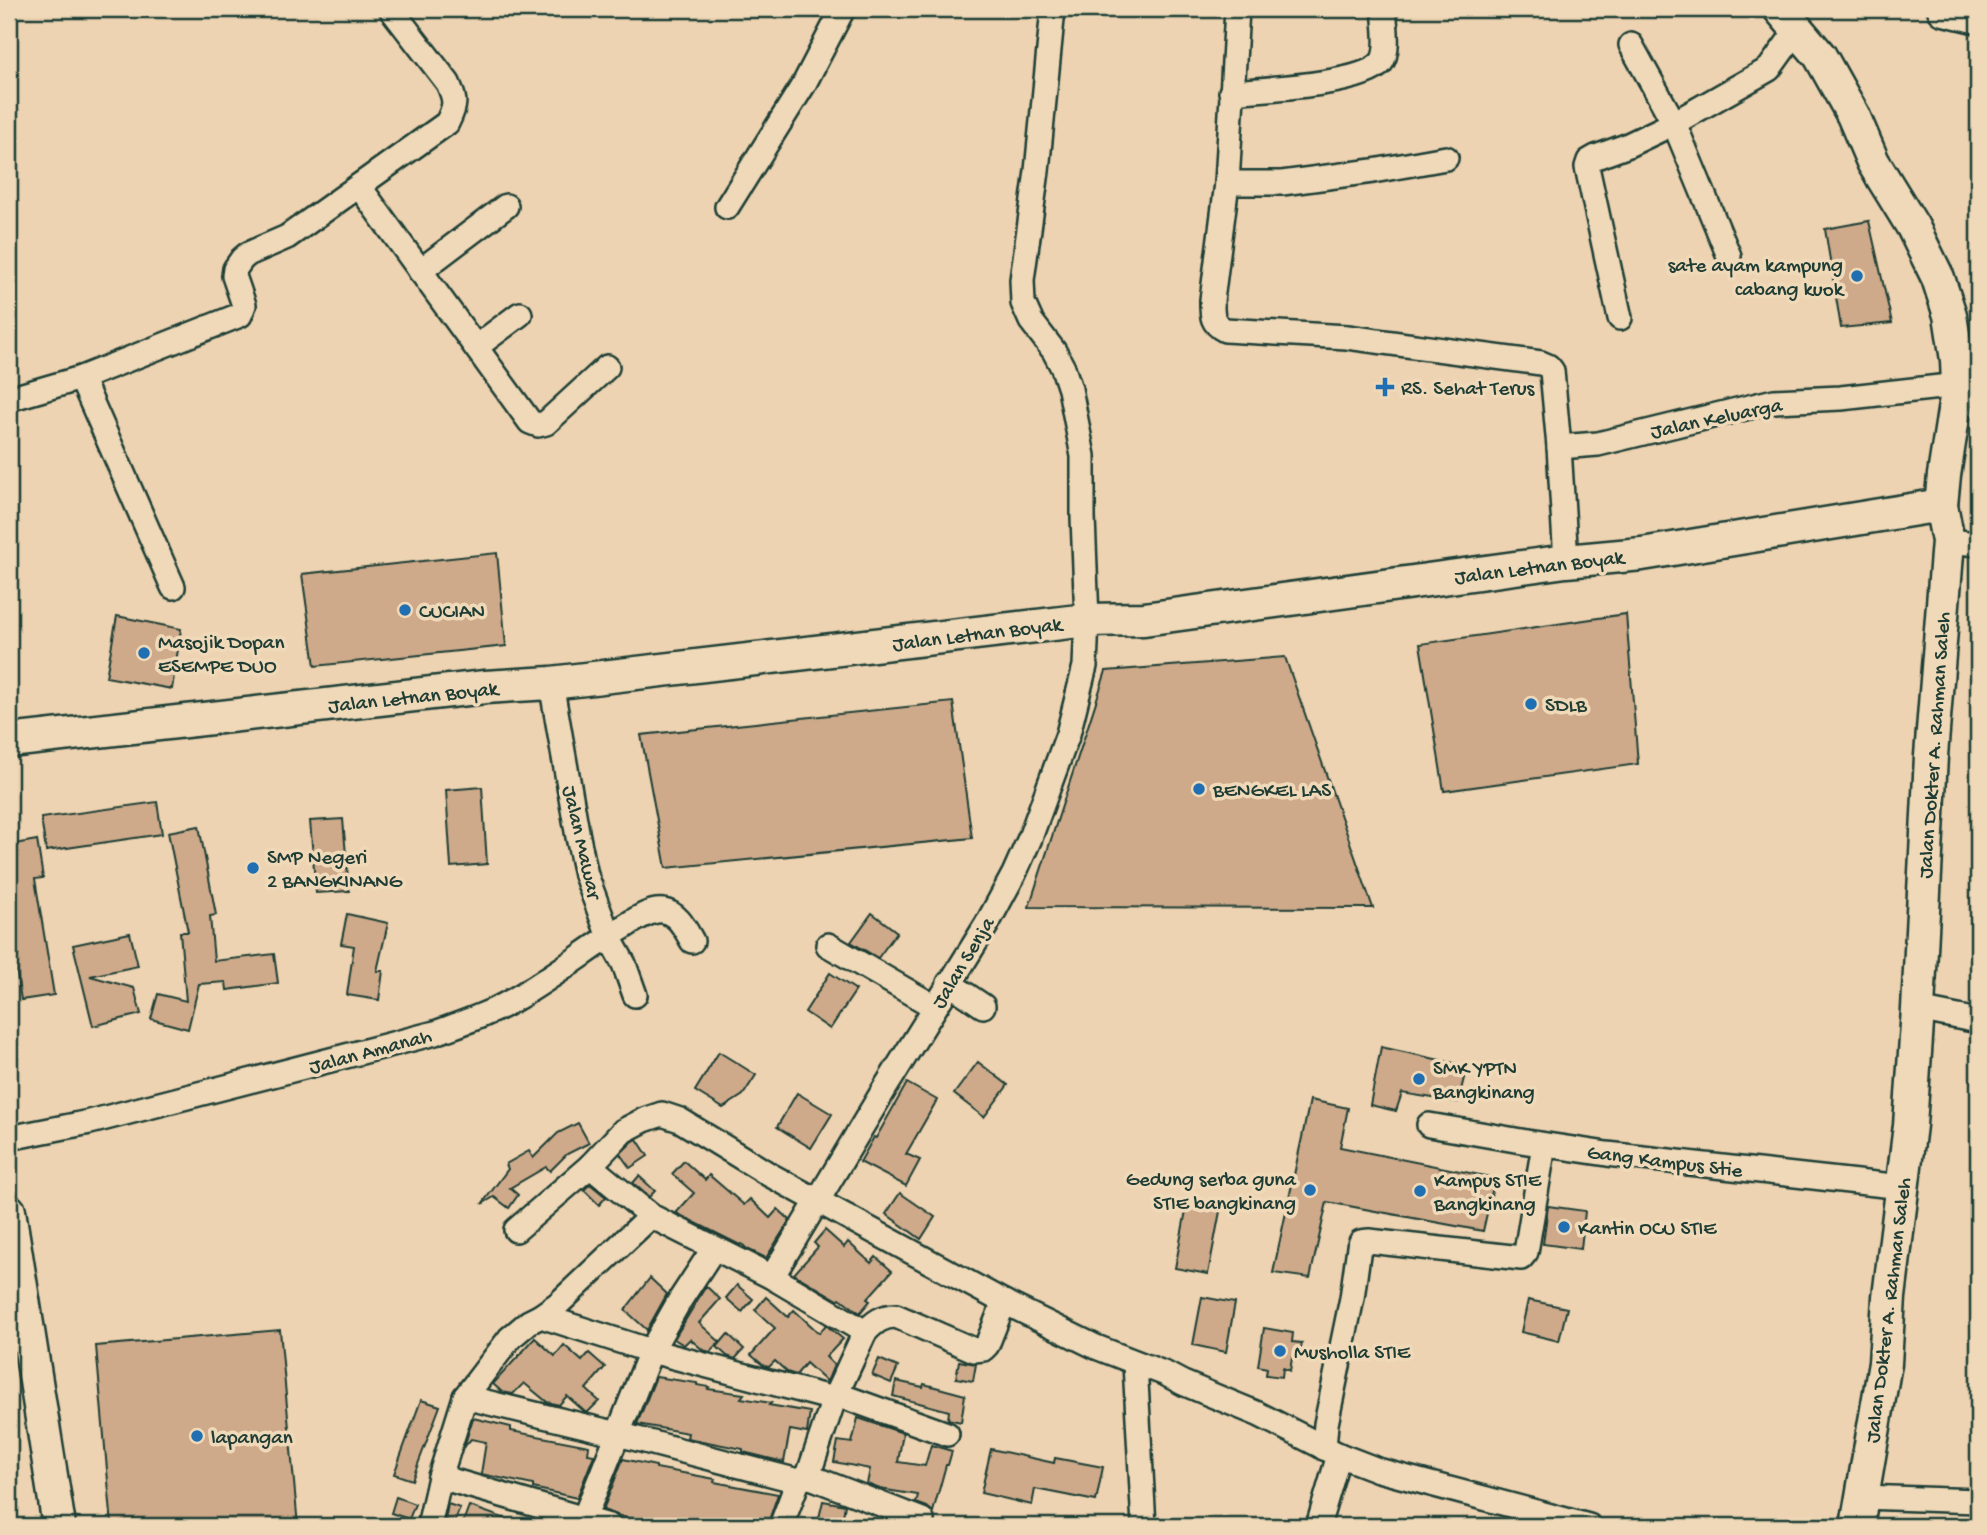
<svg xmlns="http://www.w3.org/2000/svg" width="1987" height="1535" font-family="'Gochi Hand',sans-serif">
	<rect width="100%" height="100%" fill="#edd3b1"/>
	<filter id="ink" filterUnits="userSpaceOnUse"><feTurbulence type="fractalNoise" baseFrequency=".0143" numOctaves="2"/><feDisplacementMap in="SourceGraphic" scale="14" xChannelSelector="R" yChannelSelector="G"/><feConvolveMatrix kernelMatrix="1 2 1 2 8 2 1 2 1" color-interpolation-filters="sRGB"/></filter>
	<g filter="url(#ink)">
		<!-- building -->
		<g fill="#ceaa8a" stroke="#1f3d34" stroke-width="2">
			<polygon points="1869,221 1892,323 1841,328 1825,229"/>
			<polygon points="497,553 506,646 315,666 302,574"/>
			<polygon points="1626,614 1638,764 1444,791 1420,644"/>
			<polygon points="117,616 181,629 172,689 106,677"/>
			<polygon points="1285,657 1373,908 1029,907 1106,671"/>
			<polygon points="953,702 972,838 666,868 641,735"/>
			<polygon points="482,787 487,864 451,867 446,790"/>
			<polygon points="157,802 162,834 46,851 41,818"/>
			<polygon points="343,819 349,891 316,893 310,821"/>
			<polygon points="199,826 216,915 210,916 214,961 274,954 278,983 227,990 226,982 199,984 188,1029 151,1019 158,994 186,1001 180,932 188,932 168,832"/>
			<polygon points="37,840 43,878 35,879 54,995 21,1000 14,956 18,955 9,902 9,845"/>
			<polygon points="872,913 897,932 878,958 851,942"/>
			<polygon points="347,914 388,923 377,971 383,971 379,1000 347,995 354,946 341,944"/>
			<polygon points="130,933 138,966 90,976 134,988 141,1014 93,1026 73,945"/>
			<polygon points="830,973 856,990 830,1029 805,1012"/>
			<polygon points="1381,1047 1467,1066 1458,1102 1402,1093 1396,1111 1370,1105"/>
			<polygon points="719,1052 756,1075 743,1095 723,1108 695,1091"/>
			<polygon points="978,1062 1008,1085 984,1117 954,1094"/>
			<polygon points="907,1083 937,1100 906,1154 920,1160 906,1186 860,1162 874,1137 876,1138"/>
			<polygon points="797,1093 832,1114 811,1148 777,1127"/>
			<polygon points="1310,1100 1348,1108 1340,1147 1495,1178 1483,1231 1327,1202 1310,1278 1273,1273"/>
			<polygon points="578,1123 589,1143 567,1154 550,1171 546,1167 510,1188 518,1195 509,1208 494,1197 482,1204 508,1169 506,1164 529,1151 533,1158 558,1133"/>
			<polygon points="637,1139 648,1156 630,1168 620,1154 632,1142"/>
			<polygon points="684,1161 705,1180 709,1175 744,1205 750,1199 770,1218 778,1209 790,1220 766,1258 747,1249 742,1244 740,1245 676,1213 694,1193 672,1174"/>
			<polygon points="639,1176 655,1191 649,1197 633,1183"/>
			<polygon points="590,1184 606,1197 599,1205 584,1190"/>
			<polygon points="900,1193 935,1217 921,1239 886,1214"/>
			<polygon points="1188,1200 1221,1206 1208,1274 1175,1268"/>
			<polygon points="1548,1206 1585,1211 1581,1249 1543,1244"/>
			<polygon points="825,1230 844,1247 848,1242 871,1263 876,1257 892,1271 867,1299 870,1301 860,1313 840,1298 838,1300 794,1274 818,1247 814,1243"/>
			<polygon points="650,1278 667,1294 647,1330 625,1310"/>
			<polygon points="737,1285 753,1299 742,1312 726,1298"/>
			<polygon points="706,1286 720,1299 699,1323 720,1342 710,1352 703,1350 690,1339 684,1345 674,1339"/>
			<polygon points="766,1297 788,1317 794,1310 819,1333 826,1325 843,1339 826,1357 834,1365 827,1382 806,1363 796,1375 787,1372 775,1361 769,1367 764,1366 751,1355 775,1328 755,1310"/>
			<polygon points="1202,1297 1235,1303 1226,1352 1193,1345"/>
			<polygon points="1528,1300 1567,1308 1559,1341 1521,1332"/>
			<polygon points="1264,1328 1293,1333 1292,1342 1302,1343 1299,1359 1292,1358 1290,1371 1283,1368 1282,1377 1266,1375 1267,1368 1258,1366"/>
			<polygon points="280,1330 298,1526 112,1526 96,1346"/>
			<polygon points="728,1334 744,1349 735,1359 727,1356 717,1347"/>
			<polygon points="535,1338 555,1356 564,1345 582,1361 589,1353 605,1367 586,1389 599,1401 588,1412 585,1412 567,1396 559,1405 547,1402 524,1383 513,1394 502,1392 493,1384"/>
			<polygon points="879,1359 898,1367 891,1383 872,1375"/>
			<polygon points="959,1361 976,1364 973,1381 956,1378"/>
			<polygon points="656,1377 697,1383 697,1385 709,1387 708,1389 744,1394 741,1398 771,1403 769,1405 810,1412 807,1433 790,1430 784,1462 743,1452 743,1449 687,1438 688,1433 637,1424"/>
			<polygon points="896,1381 923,1387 924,1384 965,1395 961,1422 948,1419 949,1411 893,1396"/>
			<polygon points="421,1400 440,1406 412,1480 394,1474"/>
			<polygon points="473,1418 511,1427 511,1431 589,1446 588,1454 594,1455 577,1498 533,1488 533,1485 481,1474 486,1442 471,1439 464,1447"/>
			<polygon points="858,1418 903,1433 898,1462 925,1466 931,1445 952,1451 948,1465 946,1465 933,1512 927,1507 916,1503 918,1495 880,1489 867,1484 870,1469 834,1462 838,1441 852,1443"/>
			<polygon points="991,1449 1054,1463 1055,1458 1103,1467 1096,1501 1035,1489 1032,1505 981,1493"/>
			<polygon points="623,1459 656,1466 656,1468 715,1479 714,1482 778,1494 767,1526 660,1526 651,1525 651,1522 623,1517 603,1510"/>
			<polygon points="396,1497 415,1504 409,1519 391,1513"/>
			<polygon points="823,1501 845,1505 842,1522 819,1518"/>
			<polygon points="448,1504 460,1508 454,1523 445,1520"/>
			<polygon points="469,1506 520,1524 519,1526 476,1526 463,1522"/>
		</g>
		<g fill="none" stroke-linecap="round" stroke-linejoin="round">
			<defs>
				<g id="street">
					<path d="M1237,9L1227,183L1212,300C1212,315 1211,323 1225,330L1347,337L1541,363L1548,366L1552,371L1559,447L1566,561"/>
					<polyline points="1631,45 1674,123 1729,256"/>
					<path d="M1231,92C1263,89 1361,85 1381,63C1390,52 1385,23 1384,9"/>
					<polyline points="1227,183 1282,183 1373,171 1446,158"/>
					<polyline points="359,186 530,422 538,425 546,423 607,367"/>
					<polyline points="727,207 804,84 843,9"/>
					<polyline points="420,271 506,206"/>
					<polyline points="1620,318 1587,167 1589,161 1596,157 1626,146 1674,123 1769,69 1797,30"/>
					<polyline points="476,347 520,314"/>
					<polyline points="81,378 173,587"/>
					<path d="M9,399L81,378L240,315L244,305L234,276L235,269L242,259L248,254L287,237L447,123C456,105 456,101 448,83L391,9"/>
					<polyline points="1559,447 1598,444 1774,401 1841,398 1958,385"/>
					<polyline points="1948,541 1978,544"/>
					<polyline points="551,683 578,837 586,875 609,937 624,964 635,995"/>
					<polyline points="828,945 935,1007"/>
					<polyline points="949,983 983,1006"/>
					<polyline points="1918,1009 1978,1021"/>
					<polyline points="1429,1125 1527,1142 1607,1154 1902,1187"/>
					<path d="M9,1138L90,1122L435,1033C462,1023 490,1014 515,999C551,978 584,953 619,930C631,923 648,909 663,911C678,913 685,929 692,941"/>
					<path d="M590,1166L651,1216L772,1277L865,1332C875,1322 882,1316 896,1316L974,1350L983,1349L987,1345L1004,1302L1096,1347L1166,1374L1183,1383L1258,1414L1339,1455L1378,1470L1589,1526"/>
					<polyline points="516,1230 590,1166 623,1131 644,1120 662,1114 680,1120 770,1175 1004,1302"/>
					<polyline points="772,1277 885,1088 987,924 1014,874 1030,838 1068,734 1085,666 1087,620 1083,517 1083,456 1070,389 1063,368 1054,351 1031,321 1023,303 1022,280 1037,171 1053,9"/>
					<polyline points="541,1316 558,1304 651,1216"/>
					<polyline points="1135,1364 1144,1526"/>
					<polyline points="836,1394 947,1434"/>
					<polyline points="465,1397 618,1434 798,1481"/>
					<polyline points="1324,1448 1326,1424 1352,1298 1359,1247 1361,1242 1369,1241 1521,1258 1526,1252 1544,1145"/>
					<polyline points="808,1476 922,1520"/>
					<polyline points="440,1477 609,1526"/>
					<polyline points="1862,1497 1978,1501"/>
					<polyline points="429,1526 440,1477 465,1397 510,1338 529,1322 541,1316 651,1351 680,1300 714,1248"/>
					<polyline points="581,1526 651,1351 834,1399"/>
					<polyline points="781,1526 798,1481 808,1476 834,1399 865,1332"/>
					<polyline points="1318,1526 1339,1455"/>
				</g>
				<g id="secondary">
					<polyline points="1780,9 1820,56 1853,115 1873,162 1913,227 1938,278 1950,315 1957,360 1958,385 1944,475 1941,505 1948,541 1931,756 1918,1009 1910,1125 1889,1297 1885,1363 1857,1526"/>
					<polyline points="1944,9 1978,17"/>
					<polyline points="9,741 485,687 551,683 1087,620 1144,619 1566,561 1642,554 1941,505"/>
					<polyline points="9,1211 59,1526"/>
				</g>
			</defs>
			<!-- street casing -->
			<use href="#street" stroke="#1f3d34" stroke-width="28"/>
			<!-- secondary casing -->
			<use href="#secondary" stroke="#1f3d34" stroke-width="37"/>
			<!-- street -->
			<use href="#street" stroke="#efd9b8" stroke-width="23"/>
			<!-- secondary -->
			<use href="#secondary" stroke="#efd9b8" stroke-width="32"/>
		</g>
	</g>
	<!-- markers -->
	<g fill="#1f6fb2" stroke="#efd9b8" stroke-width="2.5">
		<circle cx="1857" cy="276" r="7"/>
		<path d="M1381.5 376.5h7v7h7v7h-7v7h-7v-7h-7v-7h7z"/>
		<circle cx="405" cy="610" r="7"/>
		<circle cx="144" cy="653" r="7"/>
		<circle cx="1531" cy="704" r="7"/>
		<circle cx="1199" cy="789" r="7"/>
		<circle cx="253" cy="868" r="7"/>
		<circle cx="1419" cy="1079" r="7"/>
		<circle cx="1310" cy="1190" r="7"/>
		<circle cx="1420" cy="1191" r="7"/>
		<circle cx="1564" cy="1227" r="7"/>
		<circle cx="1280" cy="1351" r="7"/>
		<circle cx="197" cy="1436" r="7"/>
	</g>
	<g text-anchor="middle" stroke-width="7" stroke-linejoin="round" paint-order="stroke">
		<!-- poi labels -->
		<g font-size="21" fill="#1f3d34" stroke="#efd9b8" text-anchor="start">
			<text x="1843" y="271" text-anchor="end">sate ayam kampung<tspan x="1843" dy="24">cabang kuok</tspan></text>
			<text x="1401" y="394">RS. Sehat Terus</text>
			<text x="419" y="617">CUCIAN</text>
			<text x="158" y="648">Masojik Dopan<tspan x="158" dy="24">ESEMPE DUO</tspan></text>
			<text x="1545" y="711">SDLB</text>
			<text x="1213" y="796">BENGKEL LAS</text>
			<text x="267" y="863">SMP Negeri<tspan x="267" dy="24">2 BANGKINANG</tspan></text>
			<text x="1433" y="1074">SMK YPTN<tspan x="1433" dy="24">Bangkinang</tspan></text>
			<text x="1296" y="1185" text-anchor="end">Gedung serba guna<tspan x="1296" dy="24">STIE bangkinang</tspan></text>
			<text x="1434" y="1186">Kampus STIE<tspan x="1434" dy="24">Bangkinang</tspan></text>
			<text x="1578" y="1234">Kantin OCU STIE</text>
			<text x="1294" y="1358">Musholla STIE</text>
			<text x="211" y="1443">lapangan</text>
		</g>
		<!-- street labels -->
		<g font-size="21" fill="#1f3d34" stroke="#efd9b8">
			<text transform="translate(1716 417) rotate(-12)" y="7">Jalan Keluarga</text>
			<text transform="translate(1539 566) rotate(-7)" y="7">Jalan Letnan Boyak</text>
			<text transform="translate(977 633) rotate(-7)" y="7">Jalan Letnan Boyak</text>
			<text transform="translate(413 696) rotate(-6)" y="7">Jalan Letnan Boyak</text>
			<text transform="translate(1933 745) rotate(-86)" y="7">Jalan Dokter A. Rahman Saleh</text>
			<text transform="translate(583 842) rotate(77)" y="7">Jalan Mawar</text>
			<text transform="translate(962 962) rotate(-59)" y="7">Jalan Senja</text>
			<text transform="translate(370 1050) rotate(-15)" y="7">Jalan Amanah</text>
			<text transform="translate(1665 1160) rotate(7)" y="7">Gang Kampus Stie</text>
			<text transform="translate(1887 1310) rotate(-83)" y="7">Jalan Dokter A. Rahman Saleh</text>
		</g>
	</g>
	<!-- margin -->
	<rect width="1987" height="1535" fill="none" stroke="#efd9b8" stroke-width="35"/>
	<rect x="18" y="18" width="1952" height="1500" fill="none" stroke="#1f3d34" stroke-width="2.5" filter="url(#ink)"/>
</svg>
